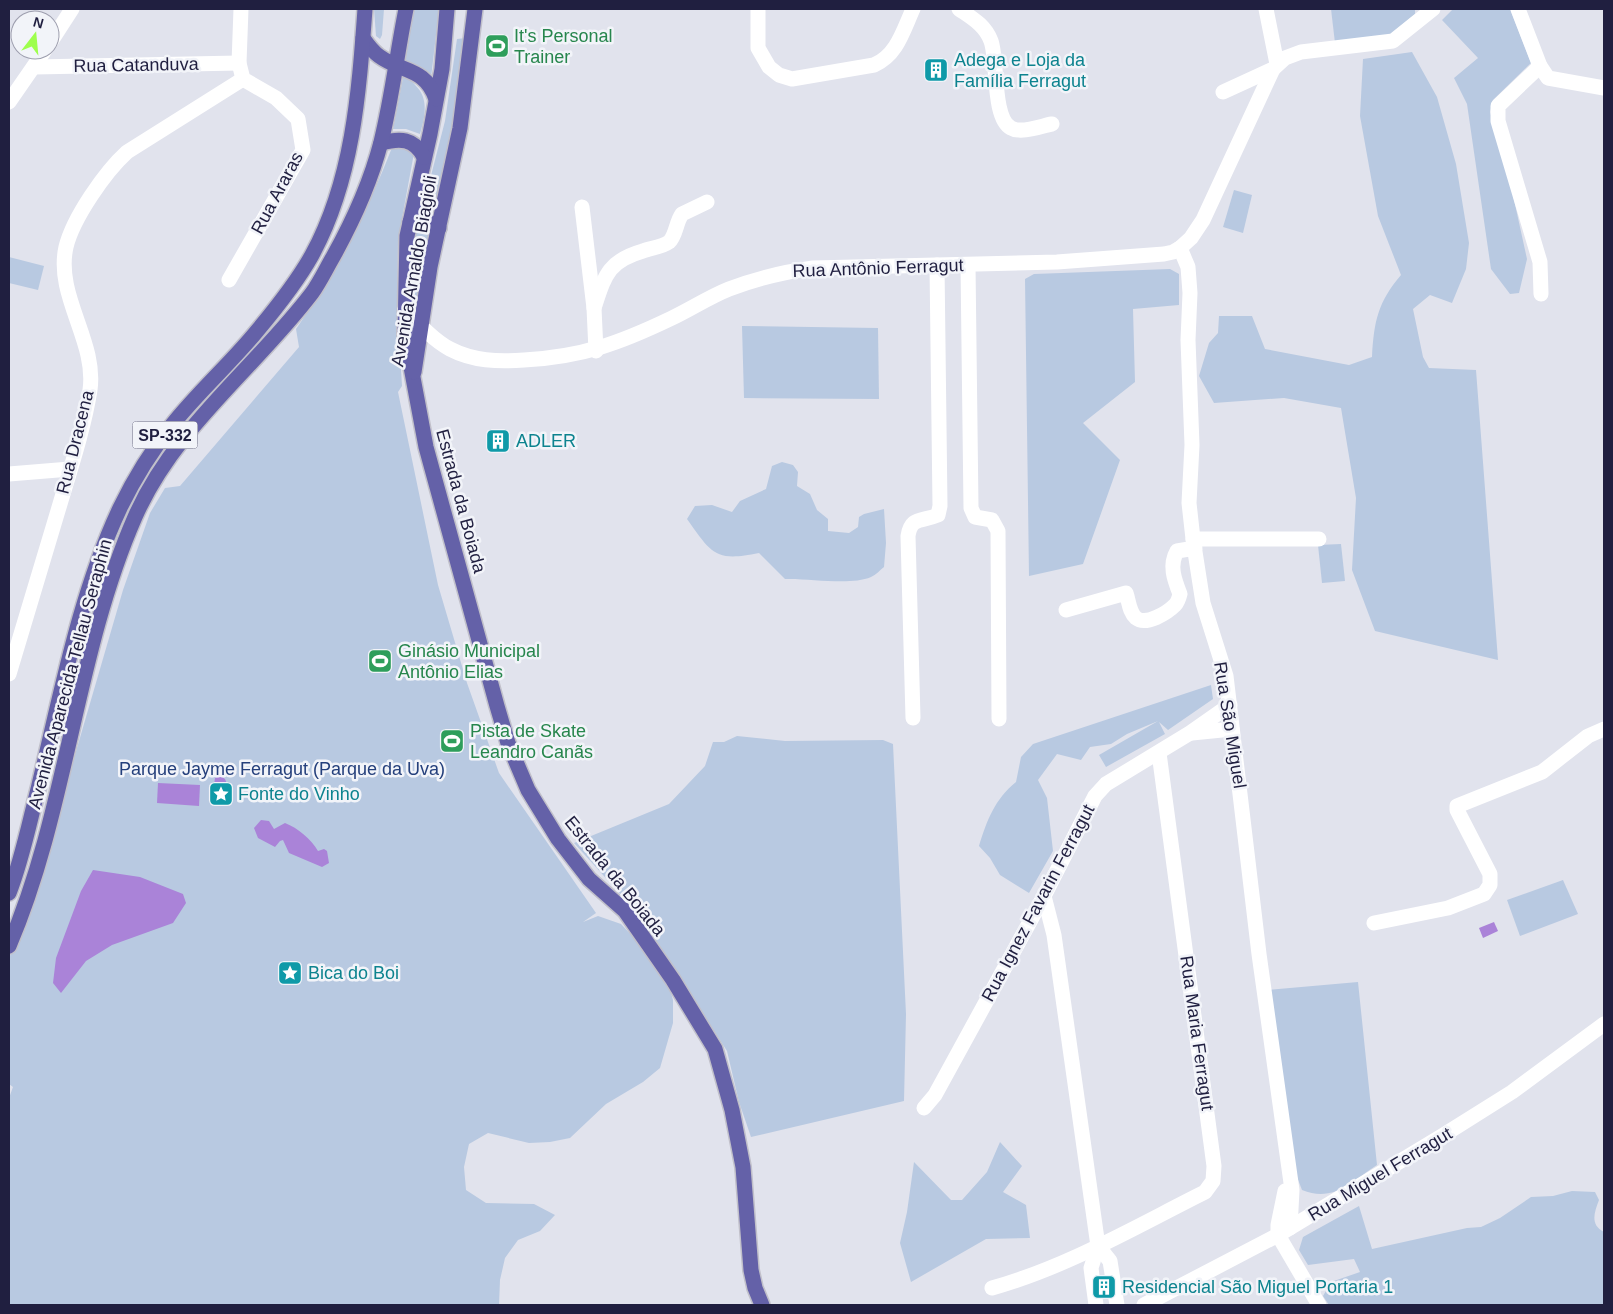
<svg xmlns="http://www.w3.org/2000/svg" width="1613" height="1314" font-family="Arial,sans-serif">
	<rect width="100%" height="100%" fill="#e1e3ed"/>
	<!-- green -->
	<g fill="#b8c9e1">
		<polygon points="374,9 384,9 382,35 380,39 376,36"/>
		<polygon points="410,9 439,9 431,78 401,62"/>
		<polygon points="1331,9 1415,9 1415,14 1387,37 1335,43"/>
		<polygon points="1453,9 1510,9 1531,63 1493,100 1490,112 1509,177 1527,259 1519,293 1510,294 1491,269 1467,104 1454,78 1478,58 1442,20"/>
		<polygon points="466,38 457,110 437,207 434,207 429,212 423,207 445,121 457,39"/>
		<path d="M1412,52L1437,97L1456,164L1469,243L1466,269L1452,303L1430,295L1413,309L1423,357L1429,368L1476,370L1498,660L1375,631L1352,570L1356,498L1341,408L1284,398L1214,403L1199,376L1209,343L1218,333L1219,316H1252L1265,349L1349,365L1372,357C1374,321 1378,302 1401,275L1378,216L1360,116L1363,59Z"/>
		<path d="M403,78C409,78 412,81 416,86C429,99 425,117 420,134L406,129H393Z"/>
		<path d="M393,145H405L414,153L398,240L397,305L402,386L398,392L438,585L467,683L499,773L596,913L583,922L598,916L621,924L652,957L667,978L673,1000V1023L660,1068L643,1082L606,1104L570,1138L550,1142L529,1143L488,1133L469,1144L464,1167L466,1190L486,1203L534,1204L555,1215L540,1231L518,1240L505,1258L500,1280L499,1305H9V1098L13,1087L9,1084V958L41,882L70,772L123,590L150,513L165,488L180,486L299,347L296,329C336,272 368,210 393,145Z"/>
		<polygon points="1234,190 1252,195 1243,233 1223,227"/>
		<polygon points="418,229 429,231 431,234 421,269 416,305 412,307 414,232"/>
		<polygon points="9,257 44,266 38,290 9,283"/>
		<polygon points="1170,269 1179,274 1179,305 1133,309 1135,382 1083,423 1120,460 1083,564 1029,576 1025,279 1034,274"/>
		<polygon points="742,326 878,328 879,399 744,398"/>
		<path d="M782,462L793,465L798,472L797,486L810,494L817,510L828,519V531L849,533L858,527L859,517L864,514L884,509L886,543L884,567C880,570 876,575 871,577C850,586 809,578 785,579L759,553C715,562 712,554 687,519L695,506L712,505L732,512L740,501L766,489L772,466Z"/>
		<polygon points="1341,544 1345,581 1322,583 1318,545"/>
		<path d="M1211,685L1213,699L1168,730L1159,722L1165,734L1106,767L1099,755L1158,721L1127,734L1111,744L1090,747L1081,760L1057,754L1038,780L1047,798L1053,851L1029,893L1000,875L990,858L979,846C987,820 995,799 1016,782L1021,757L1033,744Z"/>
		<polygon points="737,736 785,741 883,740 893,744 906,1014 904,1101 751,1137 739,1102 727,1051 641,917 574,843 669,804 705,766 713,742 724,742"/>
		<polygon points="1563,880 1578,914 1520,936 1507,900"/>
		<path d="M1358,982L1377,1165C1351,1182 1333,1203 1302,1190L1297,1177L1268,990Z"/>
		<polygon points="1000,1142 1022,1166 1003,1192 1026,1205 1030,1238 986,1239 911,1282 900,1243 907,1212 914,1162 951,1200 962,1200 987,1172"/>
		<path d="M1572,1191L1595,1192L1599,1200C1594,1213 1590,1225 1604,1232V1305H1329L1323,1296L1331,1282L1360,1272L1354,1259L1308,1265L1299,1250L1303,1237L1359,1206L1372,1249L1467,1228L1481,1227L1500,1218L1531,1197L1553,1196Z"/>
	</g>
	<!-- water -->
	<g fill="#aa83d8">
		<polygon points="221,776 225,779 232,796 229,803 219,806 210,800 209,793 214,785 215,778"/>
		<polygon points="158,783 200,785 199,806 157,803"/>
		<path d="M261,820L269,821L274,829L285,823C298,828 311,839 318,851L324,849L327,851L329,863L322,867L289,853L283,840L280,841L275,847L258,838L254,828Z"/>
		<polygon points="93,870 140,877 183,894 186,903 173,923 112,945 86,961 61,993 53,983 56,958 81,891"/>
		<polygon points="1494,922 1498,931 1483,938 1479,928"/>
	</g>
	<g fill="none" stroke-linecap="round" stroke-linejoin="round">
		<defs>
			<g id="major">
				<polyline points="447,9 442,69 430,134 407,236 405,335 426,447 497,706 508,743 528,790 558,839 589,879 625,911 673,980 715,1049 732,1110 743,1167 751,1270 755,1288 762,1305"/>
				<path d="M363,38C368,45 372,51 379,56C402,73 425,67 436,99"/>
				<path d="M381,143C400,138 414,138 424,157"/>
				<polyline points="410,222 431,223 439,228"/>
				<polyline points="414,372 430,267 460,128 475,9"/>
				<path d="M9,893C22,860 29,824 38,789C61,695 79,595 120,508C134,479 152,450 172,425C198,392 231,363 257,331C277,307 297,282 312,255C353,180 359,92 365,9"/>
				<path d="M9,946C68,808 75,654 135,517C174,428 255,368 312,293C320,282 326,269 333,257C353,221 371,181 381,142C392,98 397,53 406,9"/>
			</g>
		</defs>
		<!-- major casing -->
		<use href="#major" stroke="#c1c0ca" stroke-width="18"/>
		<!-- minor -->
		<g stroke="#fff" stroke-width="15">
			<path d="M758,9V48L769,67L779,75L792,79L874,65C897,55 903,31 913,9"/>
			<path d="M959,9C972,18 985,25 991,41C998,60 992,118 1011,128C1021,134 1041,126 1052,124"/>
			<polyline points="1266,9 1277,64"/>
			<polyline points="1518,9 1540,66 1548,78 1604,88"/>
			<polyline points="50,43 72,9"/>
			<polyline points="1540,66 1498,106 1498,121 1540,262 1541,294"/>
			<polyline points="34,67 239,63"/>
			<polyline points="1223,92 1273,69 1285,58 1301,52 1393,41 1433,9"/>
			<polyline points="9,102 45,50"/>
			<polyline points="582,207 594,308 596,351"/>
			<polyline points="1180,248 1188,267 1190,293 1188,340 1192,445 1189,503 1193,539 1203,603 1226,676 1259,954 1292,1190 1290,1228"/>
			<polyline points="968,265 971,508 975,517 992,520 998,531 999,719"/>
			<polyline points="229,280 303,150 298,119 276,98 243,79 239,63 241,9"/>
			<path d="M594,308C605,275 608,261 643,251C651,248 662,247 669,242C676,236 676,222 682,214L707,202"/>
			<path d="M405,309C418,323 433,340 450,349C473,361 498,362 524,360C582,357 620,343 672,318C691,309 709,297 729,289C758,278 783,272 813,268L1057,262L1164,254L1173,252L1180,248L1191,238L1203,220L1273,69"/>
			<polyline points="9,474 70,469"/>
			<polyline points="1193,539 1319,539"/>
			<path d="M1066,610L1126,593C1129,601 1129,612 1136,618C1146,626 1167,613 1175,605C1177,603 1179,598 1180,594C1174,579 1169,565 1177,551L1195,548"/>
			<path d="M9,674C26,617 43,561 60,504C71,467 84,428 90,390C97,341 55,296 66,247C73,218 105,172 127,152L243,79"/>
			<path d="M913,718L908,536C911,516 922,522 938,515L940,506L937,265"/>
			<polyline points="1192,733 1232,729"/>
			<polyline points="1044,896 1054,935 1096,1232 1098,1246 1091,1268 1096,1305"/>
			<polyline points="1374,923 1448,908 1484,894 1490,885 1490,874 1457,810 1457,806 1542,772 1588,736 1604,729"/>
			<polyline points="924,1108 935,1095 1044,896 1095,796 1106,784 1190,733 1230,705"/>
			<polyline points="1285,1191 1278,1225 1278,1235 1319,1305"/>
			<polyline points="1098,1246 1110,1261 1117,1305"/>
			<path d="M992,1288C1067,1267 1135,1227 1205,1192L1213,1181L1214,1166L1159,753"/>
			<polyline points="1144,1305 1278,1235 1442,1136 1512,1092 1604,1024"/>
		</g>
		<!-- major -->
		<use href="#major" stroke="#6461a8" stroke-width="15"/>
	</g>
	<!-- icons -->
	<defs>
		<symbol id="stadium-square" viewBox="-11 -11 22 22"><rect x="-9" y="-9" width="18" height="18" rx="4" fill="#2e9e5b" stroke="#f2f4f9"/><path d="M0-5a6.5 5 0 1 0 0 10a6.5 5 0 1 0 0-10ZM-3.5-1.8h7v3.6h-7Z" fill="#fff"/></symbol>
		<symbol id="building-square" viewBox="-11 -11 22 22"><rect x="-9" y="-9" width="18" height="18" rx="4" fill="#0f9aa8" stroke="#f2f4f9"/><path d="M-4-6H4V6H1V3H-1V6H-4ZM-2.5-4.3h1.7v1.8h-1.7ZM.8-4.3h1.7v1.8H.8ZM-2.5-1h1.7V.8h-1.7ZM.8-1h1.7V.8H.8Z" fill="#fff"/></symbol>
		<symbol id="sight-square" viewBox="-11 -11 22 22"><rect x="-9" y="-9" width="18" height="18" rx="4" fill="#0f9aa8" stroke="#f2f4f9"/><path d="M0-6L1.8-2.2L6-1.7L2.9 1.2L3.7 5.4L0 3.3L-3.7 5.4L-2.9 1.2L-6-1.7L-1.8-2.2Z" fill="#fff"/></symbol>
	</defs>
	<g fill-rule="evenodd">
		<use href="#stadium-square" x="483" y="32" width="28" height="28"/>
		<use href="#building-square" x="922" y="56" width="28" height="28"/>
		<use href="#building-square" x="484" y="427" width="28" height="28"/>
		<use href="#stadium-square" x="366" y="647" width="28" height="28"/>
		<use href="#stadium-square" x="438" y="727" width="28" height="28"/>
		<use href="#sight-square" x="207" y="780" width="28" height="28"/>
		<use href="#sight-square" x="276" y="959" width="28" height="28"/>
		<use href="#building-square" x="1090" y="1273" width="28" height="28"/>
	</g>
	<g text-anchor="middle" stroke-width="5" stroke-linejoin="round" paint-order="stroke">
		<!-- shield labels -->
		<rect fill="#f2f4f9" stroke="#5f5f78" stroke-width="1" x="132.5" y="421.5" width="65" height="27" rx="4"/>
		<g font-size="16" font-weight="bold" fill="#201f40">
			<text x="165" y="441">SP-332</text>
		</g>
		<!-- leisure labels -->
		<g font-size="18" fill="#27864d" stroke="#f2f4f9" text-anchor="start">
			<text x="514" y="42">It's Personal<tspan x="514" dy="21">Trainer</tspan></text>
			<text x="398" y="657">Ginásio Municipal<tspan x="398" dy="21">Antônio Elias</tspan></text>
			<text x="470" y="737">Pista de Skate<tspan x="470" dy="21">Leandro Canãs</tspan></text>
		</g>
		<!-- culture labels -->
		<g font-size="18" fill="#0d838f" stroke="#f2f4f9" text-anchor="start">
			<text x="954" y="66">Adega e Loja da<tspan x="954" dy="21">Família Ferragut</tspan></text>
			<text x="516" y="447">ADLER</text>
			<text x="238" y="800">Fonte do Vinho</text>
			<text x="308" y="979">Bica do Boi</text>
			<text x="1122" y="1293">Residencial São Miguel Portaria 1</text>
		</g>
		<!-- street labels -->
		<g font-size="18" fill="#201f40" stroke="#f2f4f9">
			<text transform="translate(136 65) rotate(-1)" y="6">Rua Catanduva</text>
			<text transform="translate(277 193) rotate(-62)" y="6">Rua Araras</text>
			<text transform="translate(878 268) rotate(-2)" y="6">Rua Antônio Ferragut</text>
			<text transform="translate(414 271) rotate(-80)" y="6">Avenida Arnaldo Biagioli</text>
			<text transform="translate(75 442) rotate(-76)" y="6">Rua Dracena</text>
			<text transform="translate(461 501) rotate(75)" y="6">Estrada da Boiada</text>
			<text transform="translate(70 674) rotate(-75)" y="6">Avenida Aparecida Tellau Seraphin</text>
			<text transform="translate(1230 725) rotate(81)" y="6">Rua São Miguel</text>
			<text transform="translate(615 876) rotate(51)" y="6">Estrada da Boiada</text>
			<text transform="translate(1038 903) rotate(-62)" y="6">Rua Ignez Favarin Ferragut</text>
			<text transform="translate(1197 1033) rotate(82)" y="6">Rua Maria Ferragut</text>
			<text transform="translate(1380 1174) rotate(-31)" y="6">Rua Miguel Ferragut</text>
		</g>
		<!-- park labels -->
		<g font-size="18" fill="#25407c" stroke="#f2f4f9">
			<text x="282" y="775">Parque Jayme Ferragut (Parque da Uva)</text>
		</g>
	</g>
	<!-- border -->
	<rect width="1613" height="1314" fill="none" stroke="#201f40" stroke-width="20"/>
	<!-- north arrow -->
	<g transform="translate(35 35) rotate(16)"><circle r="24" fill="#f2f4f9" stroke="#9e9faf"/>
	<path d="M0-4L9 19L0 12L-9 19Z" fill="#9eff4d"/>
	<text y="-8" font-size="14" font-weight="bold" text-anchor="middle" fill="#201f40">N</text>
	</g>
</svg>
